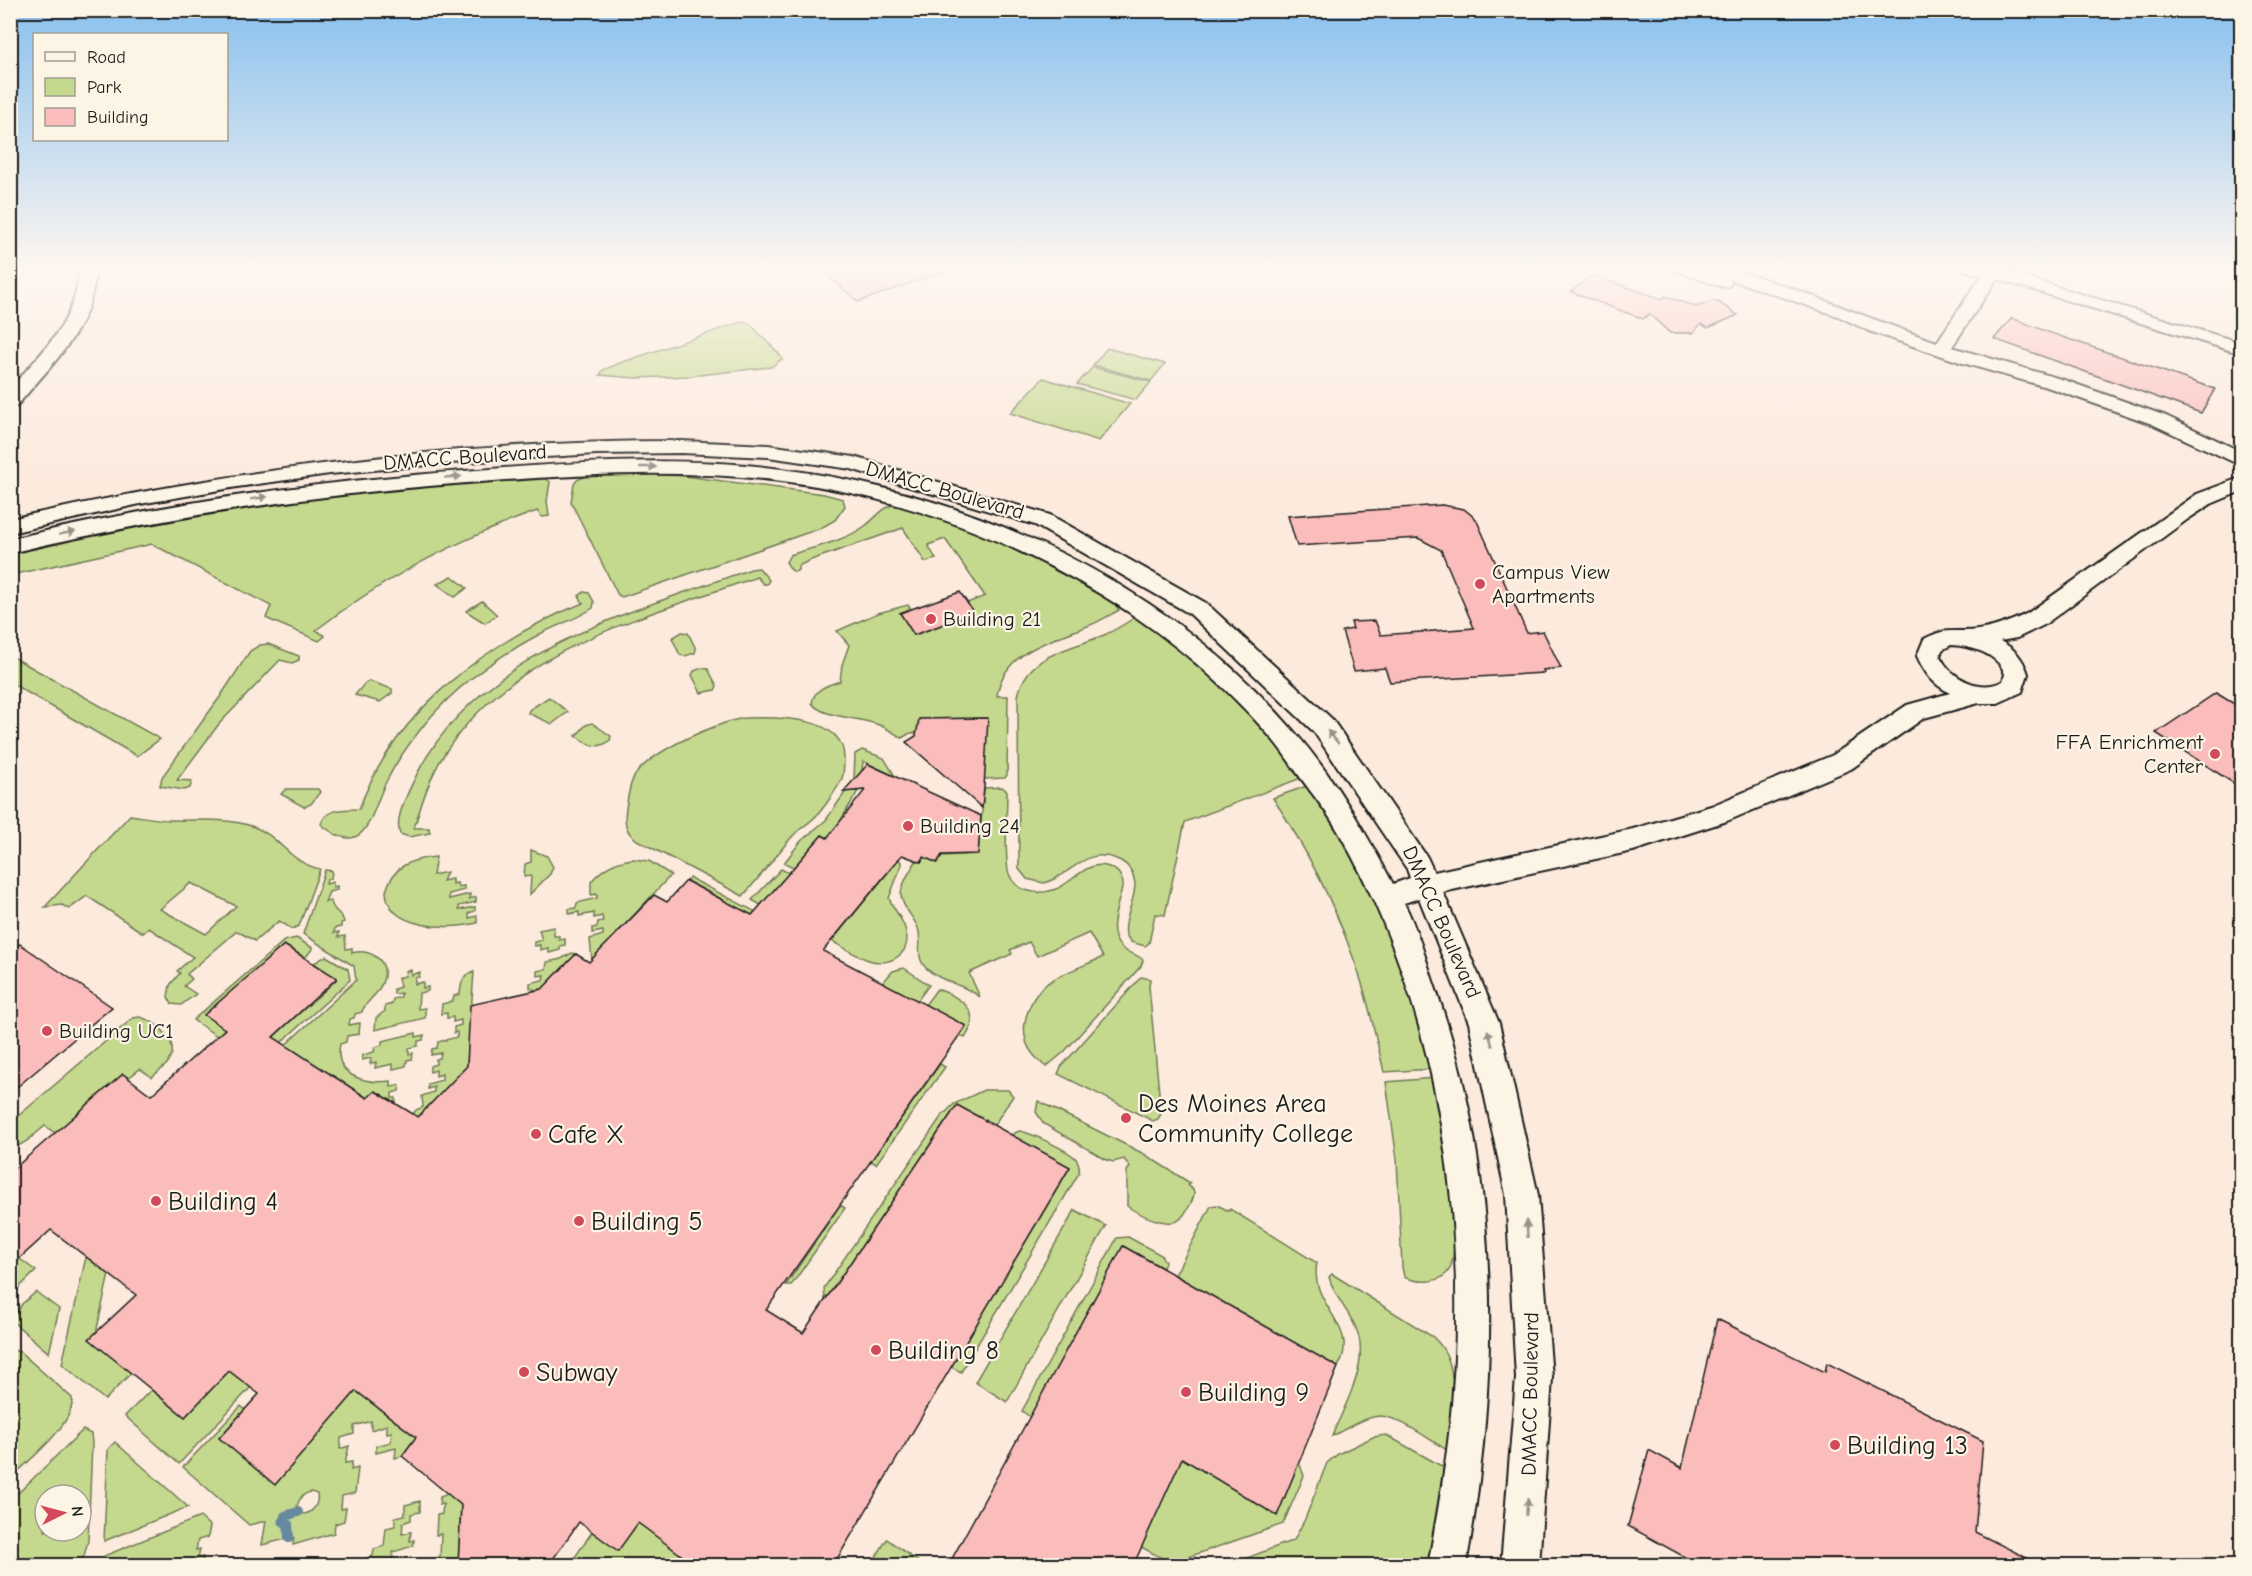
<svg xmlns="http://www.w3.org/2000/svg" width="2252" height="1576" font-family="'Comic Neue',sans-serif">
	<rect width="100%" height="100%" fill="#fceadd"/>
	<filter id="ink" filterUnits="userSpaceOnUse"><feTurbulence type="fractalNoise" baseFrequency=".0167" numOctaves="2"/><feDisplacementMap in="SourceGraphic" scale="12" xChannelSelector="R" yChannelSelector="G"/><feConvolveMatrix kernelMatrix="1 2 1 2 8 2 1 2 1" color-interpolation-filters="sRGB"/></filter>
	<g filter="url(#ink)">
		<!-- green -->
		<g fill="#c5d98e" stroke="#707a55" stroke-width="1.5" fill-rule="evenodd">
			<polygon points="744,321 749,323 780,355 782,359 771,367 690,376 635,378 600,375 603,370 620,363"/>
			<polygon points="1107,348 1165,364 1151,381 1093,365"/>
			<polygon points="1093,367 1151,382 1136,400 1077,384"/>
			<polygon points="1043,378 1130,404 1099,441 1010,413"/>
			<polygon points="661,473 824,494 843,499 845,506 835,520 821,528 622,597 618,595 571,502 574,484 577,480 589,475"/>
			<path d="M533,478L546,479L550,482L547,501L549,516L542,517L537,511C459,539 382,579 316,630L325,636L319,641L270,620L266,618L271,606L152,544L11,575V553C125,525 243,501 360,490C417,485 475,482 533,478Z"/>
			<path d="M900,504L1020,546L1111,600L1119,610C1108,616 1097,623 1085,627C1051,641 1003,651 997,696H1008L1007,775L1005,778L984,779L987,718L919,719L917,733H910L902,738C894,733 886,727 876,724C859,717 822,718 812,703C814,689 828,685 840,681L842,665L849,645L837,631L878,613L908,605L911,609L900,613L914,635L974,613L967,603L985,596L945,539L928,545L936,559L925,562L903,528L811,560L798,566V570L795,572L791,570L786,562L790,555C814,547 845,541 865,526C879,516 882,505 900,504Z"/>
			<path d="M759,568L769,580L767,584H763L757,577C647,616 513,648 445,753C430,776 422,802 414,828H429L430,833L409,837L400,834C394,818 408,793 415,778C477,651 629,613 751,569Z"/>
			<polygon points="452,576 467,588 455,597 437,584"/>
			<path d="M584,592L589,593L594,602L593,608C577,619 557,625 540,634C493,659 449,691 417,734C405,749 394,766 385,784C371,812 366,863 321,824C327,807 344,810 359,809C396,709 487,642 583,603L579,596Z"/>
			<polygon points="482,601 497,615 485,623 466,611"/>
			<path d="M1140,614L1236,696L1304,777L1185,822L1165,915L1155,914L1149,943L1145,946L1131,942L1126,935C1123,918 1135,902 1135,884C1134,874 1130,866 1121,861C1085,843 1073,876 1044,883L1027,879L1019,869L1018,696C1027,653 1070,650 1104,635C1116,630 1128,622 1140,614Z"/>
			<polygon points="682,632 688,633 696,649 695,653 685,656 680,655 672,638"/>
			<polygon points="268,644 299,656 299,660 292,663 280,660 219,724 177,780 192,781 190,788 184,790 160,786 162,777 220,697 250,651 260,645"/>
			<polygon points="11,656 160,739 137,756 11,683"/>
			<polygon points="702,668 708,669 717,686 715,690 701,693 692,675 694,671"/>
			<polygon points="369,681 392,689 392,693 380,702 355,695 365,683"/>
			<polygon points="549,697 568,712 552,724 528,713 529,710"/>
			<path d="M746,718C777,717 845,715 844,759C844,766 844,775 841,781C836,790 824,808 817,815C809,824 798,829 790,839C774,858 760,877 743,896L637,840C625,832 624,822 626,808C628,798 629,785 634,777C648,752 719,721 746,718Z"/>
			<path d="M592,723L611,736L610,740C599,751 587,744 576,736L586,725Z"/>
			<polygon points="862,750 884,758 895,776 863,761 861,779 854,780 855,754"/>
			<path d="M1310,785L1354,855L1397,951L1433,1069L1384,1072C1375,1034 1367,994 1353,957C1333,901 1306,848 1273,798Z"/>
			<path d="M984,788L1002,787L1007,791C1007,808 1004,861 1009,874C1012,881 1017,887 1025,890C1035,893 1046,893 1056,889C1074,882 1087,859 1109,867C1117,869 1121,875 1123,883C1120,902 1104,933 1122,948C1128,954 1138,954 1143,960L1141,966L1064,1052L1046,1067C1038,1060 1029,1052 1026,1041C1020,1020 1033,991 1052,980C1068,971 1086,965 1103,957L1089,933L1037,956L1029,942L1010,950L1012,954L969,973L980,997C964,984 940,982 926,968C914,955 923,942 918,928C914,917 901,906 901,894C902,883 911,869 917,860L921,861L924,857L978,854Z"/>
			<polygon points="286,789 318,789 320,792 311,804 304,807 281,794"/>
			<polygon points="846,791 858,791 830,839 822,835 794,867 784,863 801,841 826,820"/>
			<path d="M130,815C144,817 158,820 172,820C200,821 227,817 254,827C281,837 288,862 320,869L299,926L292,929L279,921L255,941L237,931L187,974L192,979L184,986L196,994L181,1005L172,1004L168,997L170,985L180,973L177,971L193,957L149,928L143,933L87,896L69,909L62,905L45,907ZM191,883L236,906L206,934L160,909Z"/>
			<polygon points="531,850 547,856 553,867 550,874 530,894 531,876 524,877 525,864 531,862"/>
			<path d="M436,857L433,875L447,872L443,881L452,879V884L457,883L458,887L464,886V890L449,894V899L470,894L469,899L476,897V902L459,906V910L475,907V911L469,913V918L477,916V923C450,930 387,930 386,891C394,865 411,859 436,857Z"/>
			<path d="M633,859L649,861L671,875L592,960L590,939L603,935V931L592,933V928L597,927L598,922L603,921L602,916L594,918V913L579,916V912L569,914V909L576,908L577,903L597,898V894L591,895V882C601,869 616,861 633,859Z"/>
			<path d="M899,859L902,864L889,898C893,909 904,920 906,932C908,940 907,948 901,954C879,974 852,952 832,941Z"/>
			<polygon points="781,869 789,873 761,905 752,900"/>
			<path d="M325,870L332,871L331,878L327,879L326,884L333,882V887L337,886V890L329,892L325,902L331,901C332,912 342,912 344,922L341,923V927L335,928L334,933L339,932L338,937L345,936L346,949L352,948V953C367,949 387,957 384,977C381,994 363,1003 362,1012L355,1014L354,1018L350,1019L349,1025L360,1023L359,1034L347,1036L346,1042L340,1044C333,1077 366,1084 391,1081V1087L400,1085L399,1091L392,1093V1098H396V1104L376,1091L367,1098L291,1049L282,1048L356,980L354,966L303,934Z"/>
			<polygon points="690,878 785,927 782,931 687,881"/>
			<polygon points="554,927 554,936 559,936 559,940 565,939 565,945 560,946 560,950 549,953 548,948 540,950 540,945 534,946 534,942 542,940 539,930"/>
			<polygon points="296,938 313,948 305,958 284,945 205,1015 225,1029 217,1036 193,1020 284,941"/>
			<polygon points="572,953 576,954 536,996 536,990 530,988 530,983 543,980 544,975 537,976 537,971 546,969 547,962 561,959"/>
			<polygon points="326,956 348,969 350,980 266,1056 258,1051 337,979 314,963"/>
			<polygon points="904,968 929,985 917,1001 882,983 893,971"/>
			<polygon points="411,970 411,975 420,972 419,977 415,978 415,984 423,982 423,988 428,987 428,991 419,993 418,1009 425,1008 425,1018 375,1030 376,1018 385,1011 385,1006 392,1004 393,999 401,997 401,993 394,994 394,989 400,987 398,978 405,976 406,971"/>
			<path d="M474,972L467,1066L418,1118L413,1114L416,1110L423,1107L422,1096L434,1092V1087L428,1089V1084L442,1080V1074L436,1076V1070L430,1072V1066L436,1064V1059L440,1058L441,1053L431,1055L432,1049L437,1048L438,1042L457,1037V1032L454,1033V1027L461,1025V1020L453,1022V1017L447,1018V1013L441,1014L442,1004L453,1001L454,996L460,994C461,983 462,975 474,972Z"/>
			<polygon points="1141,977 1150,979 1149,987 1161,1114 1158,1119 1153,1121 1058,1074 1061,1067"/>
			<path d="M937,989C960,997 984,1011 965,1038L960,1035L966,1026L925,1005Z"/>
			<path d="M140,1017C155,1021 175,1037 172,1054L167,1064L152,1077L140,1069L128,1078L123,1074L55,1133L45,1126L27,1141L11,1150L10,1123L133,1018Z"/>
			<polygon points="416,1033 416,1037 424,1035 423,1040 418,1041 418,1046 409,1048 409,1054 413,1053 412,1059 407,1060 406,1066 393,1069 393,1064 375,1068 376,1062 370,1064 371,1058 362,1060 363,1055 374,1052 375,1047 382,1045 382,1041"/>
			<polygon points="940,1064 945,1067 876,1164 871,1161"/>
			<path d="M1435,1078C1442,1116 1464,1235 1450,1268C1442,1285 1418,1283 1404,1277L1402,1267L1397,1159L1386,1082Z"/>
			<polygon points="984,1090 1008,1090 1013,1096 994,1125 957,1105 825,1300 824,1288 941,1117 954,1104"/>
			<path d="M1038,1101L1144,1154L1190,1183L1188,1185C1191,1188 1194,1189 1194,1193C1194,1200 1183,1219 1177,1221C1164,1226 1138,1214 1127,1206V1171L1130,1167L1124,1159L1113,1162L1105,1159L1044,1124L1036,1112Z"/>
			<path d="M1019,1131C1029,1132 1070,1151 1076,1159C1079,1163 1080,1168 1079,1173L961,1372L951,1367L1070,1167L1011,1135Z"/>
			<polygon points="840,1205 845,1208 793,1283 791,1285 786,1285"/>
			<path d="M1217,1205L1229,1211L1230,1209L1317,1263C1308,1306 1362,1326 1338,1367L1175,1275L1211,1206Z"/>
			<polygon points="1075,1210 1106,1226 1007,1402 975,1382"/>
			<polygon points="1128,1237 1161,1255 1165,1262 1163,1268 1123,1246 1030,1417 1022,1411 1117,1238"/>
			<polygon points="86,1257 109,1274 96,1333 131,1373 105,1400 62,1364"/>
			<polygon points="20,1259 36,1271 11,1295 11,1268"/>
			<path d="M1332,1274L1433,1337C1446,1349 1451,1362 1452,1378L1455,1379L1447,1450C1431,1441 1398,1416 1380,1416C1364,1417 1346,1429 1332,1436C1345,1404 1372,1361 1355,1326C1347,1309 1334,1296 1329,1277Z"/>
			<polygon points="36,1292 59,1309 49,1353 12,1321 22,1304"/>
			<polygon points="791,1325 803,1333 696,1565 569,1566 592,1532 764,1342 776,1348"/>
			<path d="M13,1350L20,1352L72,1398C76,1423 28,1461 11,1478L10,1352Z"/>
			<polygon points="229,1371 251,1387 179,1464 125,1416 151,1390 185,1417"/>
			<path d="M356,1391L416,1437L402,1456L395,1458L396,1448L376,1453V1446L391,1442L392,1432L387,1433V1425L371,1430V1421L354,1426V1434L341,1438L340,1449L349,1446L345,1463L352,1462L351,1470L358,1468L355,1493L342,1496L341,1509L346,1508L344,1521L335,1524L334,1533L293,1545L294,1537L262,1545L266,1521L249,1525L183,1467L241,1406L245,1410L219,1438L275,1484ZM311,1492L317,1494C319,1505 312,1515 300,1514L297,1506C299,1499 303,1493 311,1492Z"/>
			<path d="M83,1430L91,1434L92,1443L88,1541L84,1556L77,1565H11V1500ZM45,1495H81V1531H45Z"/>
			<polygon points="1386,1435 1445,1468 1429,1565 1226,1566 1294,1540 1305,1519 1327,1463 1338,1454 1373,1437"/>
			<polygon points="115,1442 188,1507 104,1541 108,1449"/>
			<polygon points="1182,1458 1277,1516 1299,1462 1304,1476 1283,1524 1171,1563 1141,1547"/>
			<polygon points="448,1494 461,1505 458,1565 434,1566 435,1559 440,1557 441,1534 436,1535 437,1515 442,1514 443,1504 439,1505 440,1497"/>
			<polygon points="420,1501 420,1512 411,1514 411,1520 403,1523 402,1534 411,1532 410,1541 414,1540 413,1546 393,1552 392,1565 396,1565 359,1565 360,1561 373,1556 374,1549 384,1546 386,1528 395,1526 395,1517 405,1515 405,1505"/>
			<polygon points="200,1517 210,1526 208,1537 198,1540 196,1550 200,1549 198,1558 203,1557 202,1565 102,1565 104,1556"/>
			<polygon points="887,1539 920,1563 918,1565 871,1565"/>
		</g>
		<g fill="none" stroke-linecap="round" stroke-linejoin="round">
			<!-- stream -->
			<g stroke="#6689a0" stroke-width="10">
				<polyline points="285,1516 298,1512"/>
				<polyline points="283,1521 288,1524 289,1538"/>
			</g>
		</g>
		<!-- building -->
		<g fill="#fabdbb" stroke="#1c1c1c" stroke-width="1.5">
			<polygon points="817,266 951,266 951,269 858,302"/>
			<polygon points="1591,275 1662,299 1665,296 1696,307 1713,301 1718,302 1738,315 1708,328 1701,324 1693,333 1670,333 1649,314 1643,319 1571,292"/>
			<polygon points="2012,318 2048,332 2215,389 2201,413 1994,339"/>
			<polygon points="1442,505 1464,509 1476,519 1527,633 1543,631 1561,668 1543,670 1544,673 1390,682 1385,668 1354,671 1342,631 1353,629 1351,622 1375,621 1381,635 1474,628 1441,550 1418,538 1297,546 1288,516"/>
			<polygon points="960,592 974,613 914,635 900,613"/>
			<polygon points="2216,693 2241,708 2241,788 2156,733"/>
			<polygon points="988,718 984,788 982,808 906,742 916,736 919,719"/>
			<polygon points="868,764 981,816 978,854 942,855 937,863 924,857 921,862 902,855 823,951 966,1026 766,1310 803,1333 957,1105 1070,1167 833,1566 696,1566 638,1523 618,1551 579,1522 548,1566 458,1566 461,1505 402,1456 416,1437 356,1391 275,1485 219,1438 259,1394 229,1371 185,1417 89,1339 136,1295 51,1230 10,1267 10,1172 123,1074 151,1095 225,1029 204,1015 284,945 337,978 273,1037 367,1098 375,1091 418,1117 467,1066 470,1005 542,989 576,954 589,962 654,895 667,902 686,881 752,915 822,835 827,838 865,790 843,792"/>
			<polygon points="20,944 112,1007 10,1093 10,951"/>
			<polygon points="1123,1246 1338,1367 1277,1516 1182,1458 1133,1566 948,1566"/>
			<polygon points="1717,1319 1825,1372 1827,1363 1983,1441 1975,1532 2043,1566 1701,1566 1628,1526 1649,1450 1682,1468"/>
		</g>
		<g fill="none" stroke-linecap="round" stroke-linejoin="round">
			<defs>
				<g id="minor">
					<path d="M79,266H95C96,326 52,363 17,406L10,408V389C43,350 78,322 79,266Z"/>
					<path d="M1671,266L1701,268L1700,266C1732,266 1754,276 1785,286C1836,304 1886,325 1937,342L1982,275L1964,270L1962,266H2005L2002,270L2242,343V354L1997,279L1952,347L2064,380L2166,416L2242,452V466L2152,424L2050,388L1963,363L1869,331L1838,316L1729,279L1731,282L1729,286L1723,287L1673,270Z"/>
					<path d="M682,441L768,445L854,457L1050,515L1206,603L1332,719L1427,857L1434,872L1633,829L1711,806L1833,755L1907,705L1950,693C1933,684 1925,674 1917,656L1924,639C1942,630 1945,631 1964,631C1987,631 2008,623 2028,613L2197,494L2242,477V491L2211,504L2188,519L2044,625L2017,638L2000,641C2015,649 2023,658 2028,674L2022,692L1998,703H1979L1924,718L1851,769L1727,821L1633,851L1443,892L1499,1023L1538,1195L1552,1378L1539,1566H1501L1516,1378L1506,1195L1469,1023L1419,898L1404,903C1417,928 1425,957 1434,984C1501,1170 1501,1373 1466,1566H1428C1436,1522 1444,1478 1449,1434C1472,1230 1441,1010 1338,831C1329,815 1317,800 1306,785C1295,771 1285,754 1273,740C1218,676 1150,621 1076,580C995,535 907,502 816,486C709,468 601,473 494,481C331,492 170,515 10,553V539C160,504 311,482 464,471C569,463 677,455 782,469C974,494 1163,581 1291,728C1333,775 1364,829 1393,884L1410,878L1407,869L1314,732L1190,614L1035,525L851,469L768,457L682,453L596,454L450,463L330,474L237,487L140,504L10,533V519C231,469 456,441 682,441ZM1951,645C1970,646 1998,653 2005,674L2003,681C1981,693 1951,679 1940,656L1942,650Z"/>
				</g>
			</defs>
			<!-- minor casing -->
			<use href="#minor" stroke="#1c1c1c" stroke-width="4"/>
			<!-- minor -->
			<use href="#minor" fill="#fcf5e5" fill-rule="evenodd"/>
		</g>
		<!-- one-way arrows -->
		<defs><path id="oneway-solid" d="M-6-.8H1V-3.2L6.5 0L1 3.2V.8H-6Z" transform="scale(1.5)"/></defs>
		<g fill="#97938b">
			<use href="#oneway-solid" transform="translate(648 467)"/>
			<use href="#oneway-solid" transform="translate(453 477) rotate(-4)"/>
			<use href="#oneway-solid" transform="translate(259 498) rotate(-9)"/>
			<use href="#oneway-solid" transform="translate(67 533) rotate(-12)"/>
			<use href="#oneway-solid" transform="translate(1333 737) rotate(-130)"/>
			<use href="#oneway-solid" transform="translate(1490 1038) rotate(-107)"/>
			<use href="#oneway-solid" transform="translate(1527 1229) rotate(-94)"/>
			<use href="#oneway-solid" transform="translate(1527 1507) rotate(-84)"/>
		</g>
	</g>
	<!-- sky -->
	<linearGradient id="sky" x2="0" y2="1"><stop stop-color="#88c0ee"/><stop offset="0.55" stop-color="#fef6f0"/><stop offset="1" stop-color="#fef6f0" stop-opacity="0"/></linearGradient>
	<rect width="2252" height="487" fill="url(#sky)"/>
	<!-- markers -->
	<g fill="#d1495b" stroke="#fcf5e5" stroke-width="2">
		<circle cx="1480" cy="584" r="6"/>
		<circle cx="931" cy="619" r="6"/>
		<circle cx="2215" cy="754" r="6"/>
		<circle cx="908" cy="826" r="6"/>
		<circle cx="47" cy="1031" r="6"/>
		<circle cx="1126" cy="1118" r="6"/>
		<circle cx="536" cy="1134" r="6"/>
		<circle cx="156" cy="1201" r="6"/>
		<circle cx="579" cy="1221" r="6"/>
		<circle cx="876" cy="1350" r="6"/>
		<circle cx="524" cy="1372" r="6"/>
		<circle cx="1186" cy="1392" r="6"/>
		<circle cx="1835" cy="1445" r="6"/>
	</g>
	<g text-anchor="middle" stroke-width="4.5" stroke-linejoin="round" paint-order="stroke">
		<!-- street labels -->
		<g font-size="21" fill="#1c1c1c" stroke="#fcf5e5">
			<text transform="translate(465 457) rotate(-4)" y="7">DMACC Boulevard</text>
			<text transform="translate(945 490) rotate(16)" y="7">DMACC Boulevard</text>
			<text transform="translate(1442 922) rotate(66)" y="7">DMACC Boulevard</text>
			<text transform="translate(1530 1394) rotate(-89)" y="7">DMACC Boulevard</text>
		</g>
		<!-- poi labels -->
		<g font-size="21" fill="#1c1c1c" stroke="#fcf5e5" text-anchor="start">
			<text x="1492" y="579">Campus View<tspan x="1492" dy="24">Apartments</tspan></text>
			<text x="943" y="626">Building 21</text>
			<text x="2203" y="749" text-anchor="end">FFA Enrichment<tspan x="2203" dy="24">Center</tspan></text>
			<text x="920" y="833">Building 24</text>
			<text x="59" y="1038">Building UC1</text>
		</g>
		<!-- near-poi labels -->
		<g font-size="26" fill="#1c1c1c" stroke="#fcf5e5" text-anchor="start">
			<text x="1138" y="1112">Des Moines Area<tspan x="1138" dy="30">Community College</tspan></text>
			<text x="548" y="1143">Cafe X</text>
			<text x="168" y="1210">Building 4</text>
			<text x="591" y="1230">Building 5</text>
			<text x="888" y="1359">Building 8</text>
			<text x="536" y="1381">Subway</text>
			<text x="1198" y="1401">Building 9</text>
			<text x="1847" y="1454">Building 13</text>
		</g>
	</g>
	<!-- margin -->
	<rect width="2252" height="1576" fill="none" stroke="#fcf5e5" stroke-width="36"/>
	<rect x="18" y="18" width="2216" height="1540" fill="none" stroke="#1c1c1c" stroke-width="2" filter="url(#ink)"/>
	<!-- legend -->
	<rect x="33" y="33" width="195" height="108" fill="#fcf5e5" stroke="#a29e95" stroke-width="1.5"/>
	<rect x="45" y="52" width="30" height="9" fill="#fcf5e5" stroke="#a29e95" stroke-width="1.5"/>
	<text x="87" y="63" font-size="18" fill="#1c1c1c">Road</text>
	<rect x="45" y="78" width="30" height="18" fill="#c5d98e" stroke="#a29e95" stroke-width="1.5"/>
	<text x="87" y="93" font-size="18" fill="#1c1c1c">Park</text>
	<rect x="45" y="108" width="30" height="18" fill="#fabdbb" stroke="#a29e95" stroke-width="1.5"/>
	<text x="87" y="123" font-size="18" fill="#1c1c1c">Building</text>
	<!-- north arrow -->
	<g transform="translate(63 1513) rotate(84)"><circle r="28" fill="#fcf5e5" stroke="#a29e95" stroke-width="1.5"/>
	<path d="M0-4.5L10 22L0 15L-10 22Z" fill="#d1495b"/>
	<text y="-9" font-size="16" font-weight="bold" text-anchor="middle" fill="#1c1c1c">N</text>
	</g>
</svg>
